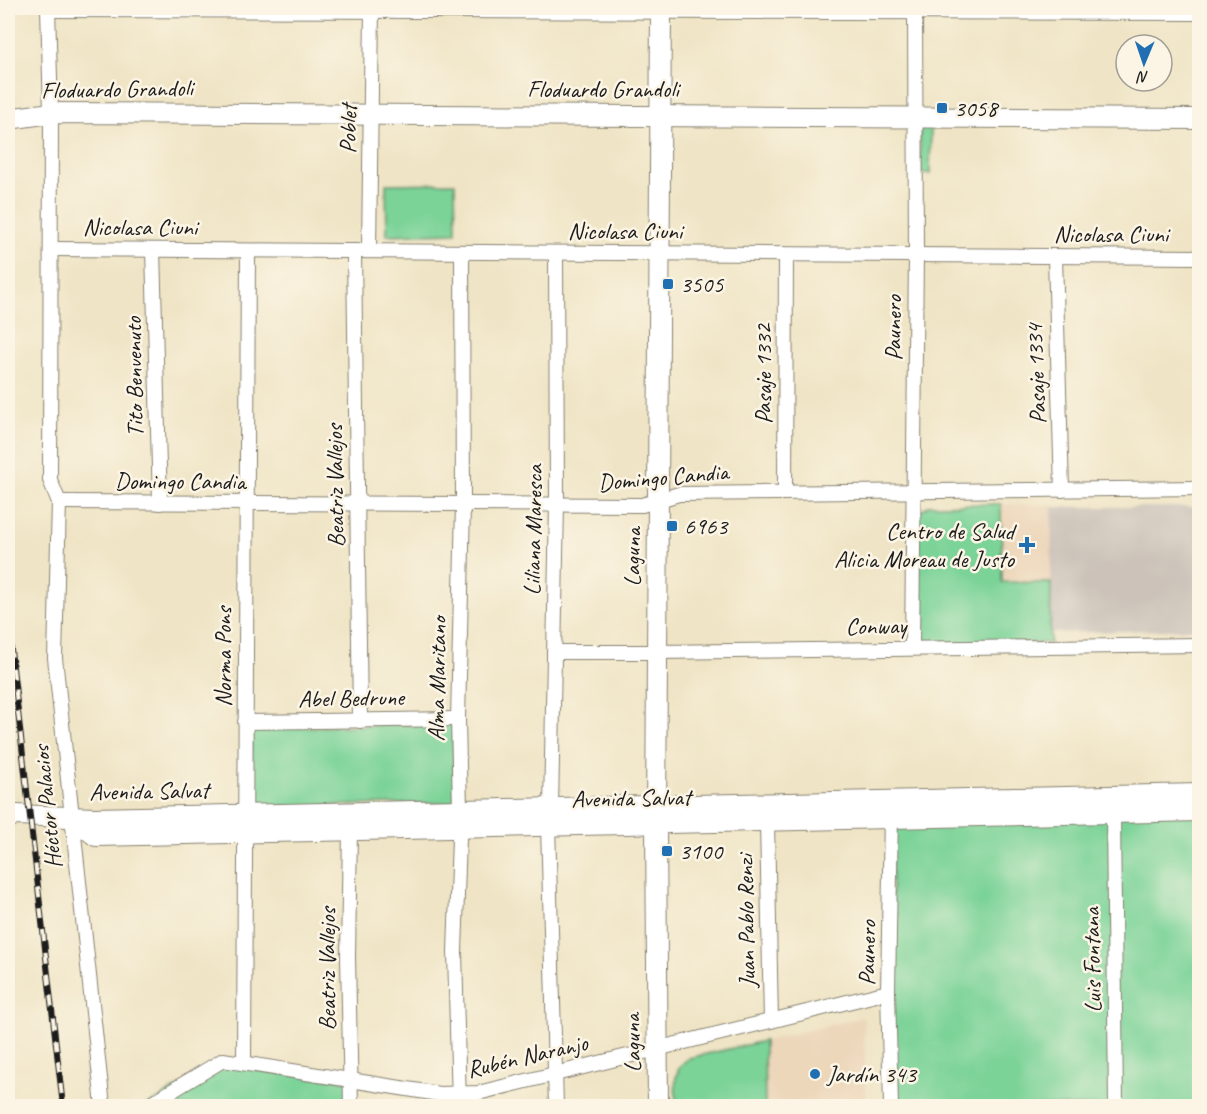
<svg xmlns="http://www.w3.org/2000/svg" width="1207" height="1114" font-family="Caveat,sans-serif">
	<rect width="100%" height="100%" fill="#fcf5e5"/>
	<filter id="ink" filterUnits="userSpaceOnUse"><feTurbulence type="fractalNoise" baseFrequency=".0167" numOctaves="2"/><feDisplacementMap in="SourceGraphic" scale="12" xChannelSelector="R" yChannelSelector="G"/><feConvolveMatrix kernelMatrix="1 2 1 2 8 2 1 2 1" color-interpolation-filters="sRGB"/></filter>
	<filter id="wash" filterUnits="userSpaceOnUse"><feTurbulence type="fractalNoise" baseFrequency=".008" numOctaves="4" result="noise"/><feDisplacementMap in="SourceGraphic" scale="24" xChannelSelector="R" yChannelSelector="G"/><feGaussianBlur stdDeviation="1.35" result="paint"/><feColorMatrix in="noise" values="0 0 0 0 0 0 0 0 0 0 0 0 0 0 0 0 0 1.4 0 .05"/><feComposite in="paint" operator="in"/></filter>
	<g filter="url(#wash)">
		<rect width="100%" height="100%" fill="#efe4c5"/>
		<!-- built -->
		<g fill="#edd7bb">
			<polygon points="1001,504 1052,505 1051,583 1002,583"/>
			<polygon points="864,1017 866,1106 765,1106 764,1041"/>
		</g>
		<!-- industrial -->
		<polygon fill="#ccc2b9" points="1052,507 1199,507 1199,629 1050,633"/>
		<!-- green -->
		<g fill="#7bd398" stroke="#4c785a" stroke-width="1.5">
			<polygon points="920,123 931,123 930,174 920,174"/>
			<polygon points="455,183 456,233 387,235 386,184"/>
			<polygon points="1001,504 1002,582 1051,583 1050,643 929,643 922,638 918,629 918,513 929,505"/>
			<polygon points="453,724 455,803 252,807 251,728"/>
			<polygon points="1199,811 1199,1106 891,1106 892,818"/>
			<path d="M764,1041L765,1106H676C676,1087 671,1070 689,1058Z"/>
			<polygon points="223,1060 350,1081 351,1106 147,1106"/>
		</g>
	</g>
	<g filter="url(#ink)">
		<g fill="none" stroke-linecap="round" stroke-linejoin="round">
			<defs>
				<g id="street">
					<polyline points="48,8 51,113 50,480 59,502 55,658 103,1106"/>
					<polyline points="48,10 1200,13"/>
					<polyline points="51,249 1200,257"/>
					<polyline points="153,250 160,503"/>
					<polyline points="354,251 360,721"/>
					<polyline points="369,251 372,8"/>
					<polyline points="1055,257 1062,490"/>
					<polyline points="785,493 786,255"/>
					<polyline points="59,502 642,505 679,494 1200,488"/>
					<polyline points="912,648 916,255 915,8"/>
					<polyline points="554,652 657,652 1200,645"/>
					<polyline points="245,722 458,719"/>
					<polyline points="551,808 557,505 556,253"/>
					<polyline points="1113,813 1116,1106"/>
					<polyline points="767,821 771,1021"/>
					<polyline points="548,826 556,1106"/>
					<polyline points="350,830 348,957 351,1106"/>
					<polyline points="244,1063 248,251"/>
					<polyline points="147,1106 223,1060 439,1094 478,1093 888,992"/>
					<polyline points="459,1106 455,951 460,810 458,719 463,505 462,252"/>
					<polyline points="891,1106 888,992 891,812"/>
				</g>
				<g id="secondary">
					<polyline points="8,119 51,113 1200,119"/>
					<polyline points="8,817 16,815 95,818 1200,794"/>
					<polyline points="71,817 96,836 1200,811"/>
					<polyline points="658,1106 656,823 661,8"/>
				</g>
			</defs>
			<!-- street casing -->
			<use href="#street" stroke="#868070" stroke-width="16"/>
			<!-- secondary casing -->
			<use href="#secondary" stroke="#868070" stroke-width="22"/>
			<!-- street -->
			<use href="#street" stroke="#fff" stroke-width="14"/>
			<!-- secondary -->
			<use href="#secondary" stroke="#fff" stroke-width="20"/>
			<defs>
				<polyline id="rail" points="8,624 63,1106"/>
			</defs>
			<!-- rail casing -->
			<use href="#rail" stroke="#1c1c1c" stroke-width="6"/>
			<!-- rail -->
			<use href="#rail" stroke="#fcf5e5" stroke-width="4" stroke-dasharray="11" stroke-linecap="butt"/>
		</g>
	</g>
	<!-- markers -->
	<g fill="#1f6fb2" stroke="#fcf5e5" stroke-width="2">
		<rect x="936" y="102" width="12" height="12" rx="3"/>
		<rect x="662" y="278" width="12" height="12" rx="3"/>
		<rect x="666" y="520" width="12" height="12" rx="3"/>
		<path d="M1024 536h6v6h6v6h-6v6h-6v-6h-6v-6h6z"/>
		<rect x="661" y="845" width="12" height="12" rx="3"/>
		<circle cx="815" cy="1074" r="6"/>
	</g>
	<g text-anchor="middle" stroke-width="5" stroke-linejoin="round" paint-order="stroke">
		<!-- street labels -->
		<g font-size="24" fill="#1c1c1c" stroke="#fcf5e5">
			<text transform="translate(117 89) rotate(-1)" y="8">Floduardo Grandoli</text>
			<text x="603" y="97">Floduardo Grandoli</text>
			<text transform="translate(348 129) rotate(-89)" y="8">Poblet</text>
			<text x="140" y="235">Nicolasa Ciuni</text>
			<text x="625" y="239">Nicolasa Ciuni</text>
			<text x="1111" y="242">Nicolasa Ciuni</text>
			<text transform="translate(893 328) rotate(-90)" y="8">Paunero</text>
			<text transform="translate(763 374) rotate(-90)" y="8">Pasaje 1332</text>
			<text transform="translate(1036 374) rotate(-92)" y="8">Pasaje 1334</text>
			<text transform="translate(134 377) rotate(-91)" y="8">Tito Benvenuto</text>
			<text transform="translate(663 477) rotate(-5)" y="8">Domingo Candia</text>
			<text x="180" y="489">Domingo Candia</text>
			<text transform="translate(335 486) rotate(-91)" y="8">Beatriz Vallejos</text>
			<text transform="translate(533 530) rotate(-89)" y="8">Liliana Maresca</text>
			<text transform="translate(632 557) rotate(-90)" y="8">Laguna</text>
			<text transform="translate(876 626) rotate(-1)" y="8">Conway</text>
			<text transform="translate(223 657) rotate(-90)" y="8">Norma Pons</text>
			<text transform="translate(437 679) rotate(-89)" y="8">Alma Maritano</text>
			<text transform="translate(351 698) rotate(-1)" y="8">Abel Bedrune</text>
			<text transform="translate(149 791) rotate(-1)" y="8">Avenida Salvat</text>
			<text transform="translate(631 798) rotate(-1)" y="8">Avenida Salvat</text>
			<text transform="translate(47 807) rotate(-96)" y="8">Héctor Palacios</text>
			<text transform="translate(746 921) rotate(-91)" y="8">Juan Pablo Renzi</text>
			<text transform="translate(867 953) rotate(-89)" y="8">Paunero</text>
			<text transform="translate(1092 960) rotate(-91)" y="8">Luis Fontana</text>
			<text transform="translate(327 969) rotate(-90)" y="8">Beatriz Vallejos</text>
			<text transform="translate(632 1043) rotate(-91)" y="8">Laguna</text>
			<text transform="translate(527 1056) rotate(-13)" y="8">Rubén Naranjo</text>
		</g>
		<!-- poi labels -->
		<g font-size="24" fill="#1c1c1c" stroke="#fcf5e5" text-anchor="start">
			<text x="954" y="116">3058</text>
			<text x="680" y="292">3505</text>
			<text x="684" y="534">6963</text>
			<text x="1014" y="539" text-anchor="end">Centro de Salud<tspan x="1014" dy="28">Alicia Moreau de Justo</tspan></text>
			<text x="679" y="859">3100</text>
			<text x="827" y="1082">Jardín 343</text>
		</g>
	</g>
	<!-- margin -->
	<rect width="1207" height="1114" fill="none" stroke="#fcf5e5" stroke-width="30"/>
	<!-- north arrow -->
	<g transform="translate(1144 63) rotate(182)"><circle r="28" fill="#fcf5e5" stroke="#a29e95" stroke-width="1.5"/>
	<path d="M0-4.5L10 22L0 15L-10 22Z" fill="#1f6fb2"/>
	<text y="-9" font-size="16" font-weight="bold" text-anchor="middle" fill="#1c1c1c">N</text>
	</g>
</svg>
